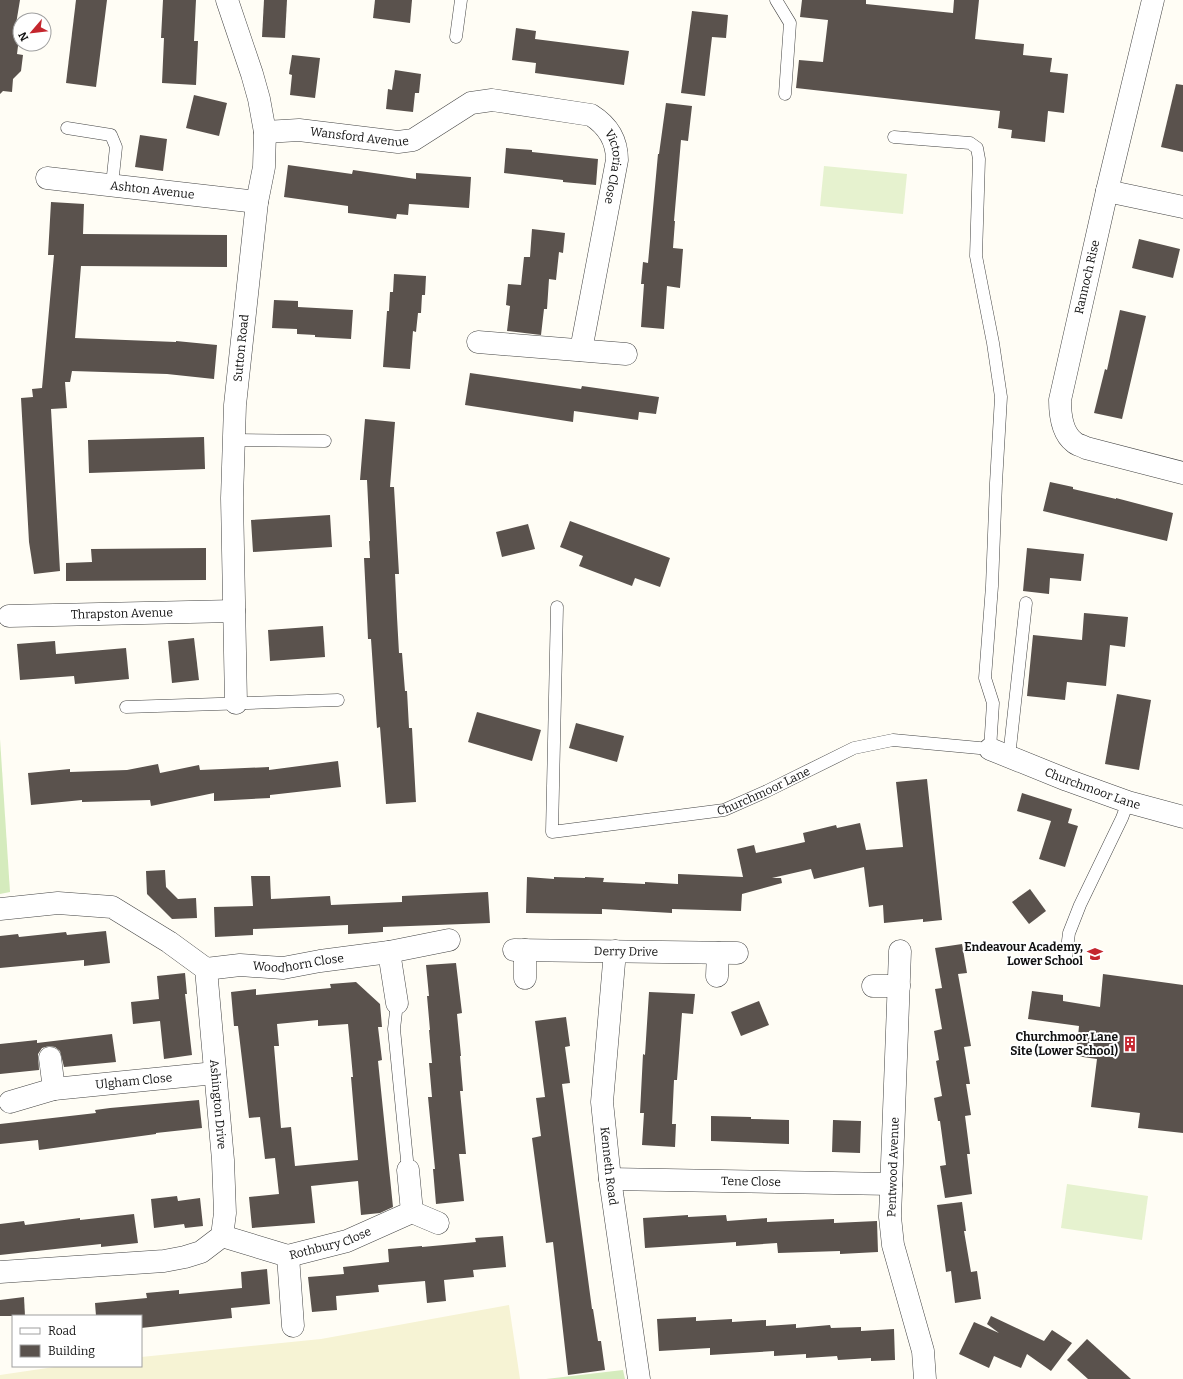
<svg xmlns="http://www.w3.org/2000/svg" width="1183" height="1379" font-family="Bitter,serif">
	<rect width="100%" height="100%" fill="#fffdf5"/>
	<!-- farmland -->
	<polygon fill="#f6f3d4" points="509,1305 520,1379 0,1379 0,1375 61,1366 141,1366 141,1357 321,1339"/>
	<!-- green -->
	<g fill="#d5ebbd">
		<polygon points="0,739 10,892 0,894"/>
		<polygon points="623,1370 625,1379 546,1379"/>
	</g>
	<!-- pitch -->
	<g fill="#e6f2cf">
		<polygon points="824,166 907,174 903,214 820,206"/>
		<polygon points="1067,1184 1148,1196 1142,1240 1061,1228"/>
	</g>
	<!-- building -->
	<g fill="#5a524d" fill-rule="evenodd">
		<polygon points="0,0 20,0 15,30 20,30 17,54 23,55 21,71 13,79 12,92 3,91 0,94"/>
		<polygon points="76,0 107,0 96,87 66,83"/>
		<polygon points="163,0 196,0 194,41 198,41 196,85 162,83 164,38 161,38"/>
		<polygon points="264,0 287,0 285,38 262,37"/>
		<polygon points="375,0 412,0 410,23 373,18"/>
		<polygon points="802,0 866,0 866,4 953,13 954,0 979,0 975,39 1024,44 1023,55 1052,58 1050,72 1068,74 1064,113 1048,111 1045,142 1011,138 1012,130 998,128 1000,111 796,88 799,60 823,62 828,20 800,17"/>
		<polygon points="692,11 728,15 726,38 712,37 705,96 681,93"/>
		<polygon points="516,28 536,31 535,39 629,51 624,85 535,73 536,63 512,60"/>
		<polygon points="292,55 320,58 315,98 290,95 292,75 289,74"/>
		<polygon points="395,70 421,74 419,93 415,93 413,112 386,109 388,89 392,90"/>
		<polygon points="1176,84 1183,85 1183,152 1161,147"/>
		<polygon points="194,95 227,103 219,136 186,128"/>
		<polygon points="666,103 692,106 688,141 681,140 674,221 675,221 673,248 683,249 680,288 667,286 664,329 641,327 644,284 641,284 643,262 648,263 658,154 659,154"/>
		<polygon points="140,135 167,139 163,171 135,167"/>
		<polygon points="506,148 532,150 532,152 598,159 596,185 563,182 563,180 504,173"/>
		<polygon points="288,165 352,174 353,170 416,179 416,173 471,177 469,208 409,204 408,215 397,214 396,219 348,213 348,206 284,197"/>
		<polygon points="51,202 84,204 83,234 227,235 227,267 81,266 75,338 176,342 176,341 217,345 214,379 167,374 72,371 70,382 65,382 67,408 51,409 60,571 34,574 29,542 21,398 33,397 32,389 42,388 54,255 48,255"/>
		<polygon points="532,229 565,233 563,253 559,252 556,280 549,279 547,309 544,309 541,335 507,331 510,306 506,305 508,284 521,285 524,257 530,257"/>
		<polygon points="1139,239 1180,249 1173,278 1132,268"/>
		<polygon points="394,274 426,276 425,295 422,295 421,313 418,313 416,332 413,331 410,369 383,367 387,311 389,311 390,292 393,292"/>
		<polygon points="274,300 298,301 298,307 353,310 351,339 315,337 315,335 297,334 297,329 272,328"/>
		<polygon points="1120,310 1146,316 1122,419 1094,413 1105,369 1107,370"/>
		<polygon points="470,373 581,389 582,386 659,397 656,414 639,412 638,420 574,411 573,422 465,405"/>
		<polygon points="365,419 395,422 390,487 394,487 399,574 395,574 397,617 399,653 402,653 405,691 407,691 409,728 412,728 416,802 386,804 380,727 377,728 371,639 368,639 367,618 364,558 370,558 369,541 370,541 367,480 360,480"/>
		<polygon points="204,437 205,469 89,473 88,440"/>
		<polygon points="1050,482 1073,487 1073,489 1116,499 1116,498 1173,513 1167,541 1043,511"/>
		<polygon points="330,515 332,547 253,552 251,520"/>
		<polygon points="570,521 670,558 660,587 635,578 632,586 579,566 583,556 560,547"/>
		<polygon points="528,524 535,549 502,557 496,532"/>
		<polygon points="206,548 206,580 66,581 66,563 92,562 91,549"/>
		<polygon points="1027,548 1084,554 1081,581 1050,578 1049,594 1023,591"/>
		<polygon points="1084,613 1128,617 1125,647 1110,645 1106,686 1067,682 1065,700 1027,696 1033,635 1082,640"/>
		<polygon points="323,626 325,657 270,661 268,630"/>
		<polygon points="194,638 199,680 172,683 168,641"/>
		<polygon points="55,641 56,654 126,648 129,679 75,684 74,676 20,680 17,644"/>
		<polygon points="1117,694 1151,700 1139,770 1105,764"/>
		<polygon points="477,712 541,730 532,761 468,742"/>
		<polygon points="576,723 624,736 617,762 569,748"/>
		<polygon points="338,761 341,787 270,795 270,798 214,801 214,793 151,806 150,800 82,802 82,800 31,805 28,773 70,769 70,772 127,770 158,764 160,773 199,765 200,770 269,767 269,770"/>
		<polygon points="927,779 942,920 923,922 923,919 884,923 883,905 869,907 864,867 814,879 811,869 772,878 781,878 782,883 742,894 741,911 672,909 672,913 602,909 602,914 526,913 527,877 554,879 554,877 585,878 585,877 604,878 603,882 645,884 645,882 678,884 678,874 743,877 737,849 754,845 756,853 805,842 803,833 836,825 837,828 860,823 866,850 903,847 896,782"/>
		<polygon points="1022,793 1072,809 1068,823 1078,826 1065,867 1039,859 1051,821 1017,811"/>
		<polygon points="165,870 166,887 178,899 196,898 197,918 172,919 147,894 146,871"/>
		<polygon points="251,876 270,876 271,899 330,896 331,905 402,902 402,896 488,892 490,923 383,927 383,932 348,934 348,925 253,929 253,935 215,937 214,907 253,906"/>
		<polygon points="1030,889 1046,911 1029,924 1012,902"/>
		<polygon points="106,931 110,963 84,966 84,960 0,968 0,936 18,934 19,937 66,932 67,935"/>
		<polygon points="962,944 967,973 958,974 971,1046 964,1047 970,1084 966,1084 971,1115 965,1116 970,1154 967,1154 972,1194 945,1198 940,1166 946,1165 940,1121 938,1121 934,1098 942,1096 936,1061 939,1060 934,1031 942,1029 935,989 942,988 935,948"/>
		<polygon points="456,963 462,1013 457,1014 461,1056 460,1056 463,1091 460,1091 466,1154 459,1154 464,1201 436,1204 433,1169 435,1169 428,1097 432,1097 429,1063 432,1063 429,1030 430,1030 427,996 429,996 426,965"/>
		<polygon points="185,973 187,994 185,994 192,1055 164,1059 160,1021 133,1024 131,1002 159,999 157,976"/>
		<polygon points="1103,974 1183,985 1183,1133 1138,1128 1140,1113 1091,1107 1097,1059 1076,1056 1079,1026 1028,1019 1032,991 1063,995 1063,1001 1100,1007"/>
		<path d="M356,982L380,1004L382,1027H378L382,1060L378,1061L393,1207L380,1213L361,1215L358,1181L311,1186L315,1223L252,1228L249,1197L279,1194L275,1158L265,1159L260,1117L249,1118L238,1026H234L231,992L256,989V995L331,988L330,984ZM318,1020V1026L348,1024L353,1077H351L358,1160L295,1166L291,1127L281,1128L274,1046H279L277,1024Z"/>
		<polygon points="649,992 695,994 693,1014 682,1013 677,1080 674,1080 672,1124 676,1124 675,1147 642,1145 644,1113 640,1113 643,1054 645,1055"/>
		<polygon points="759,1001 769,1025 741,1036 731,1012"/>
		<polygon points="566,1017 570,1046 565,1047 570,1083 562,1084 592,1309 593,1309 598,1341 601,1341 605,1370 568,1375 553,1242 546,1243 532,1138 541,1136 536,1098 545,1097 535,1021"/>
		<polygon points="112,1034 116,1062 64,1067 60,1051 55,1047 49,1046 42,1048 38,1054 39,1070 0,1074 0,1044 37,1040 37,1043"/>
		<polygon points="199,1100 202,1128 156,1133 156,1134 39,1150 38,1140 0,1144 0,1124 96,1113 95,1110 110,1108"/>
		<polygon points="711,1116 751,1117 751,1119 789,1120 789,1144 711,1141"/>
		<polygon points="833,1120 861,1121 860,1153 832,1152"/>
		<polygon points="177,1196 178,1201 200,1198 203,1226 185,1228 184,1224 154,1228 151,1199"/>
		<polygon points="962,1202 966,1231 964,1231 971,1272 977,1271 981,1299 955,1303 951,1271 946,1272 937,1205"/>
		<polygon points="134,1214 138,1243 101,1247 101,1244 0,1255 0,1224 24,1221 25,1225 80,1218 80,1220"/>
		<polygon points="688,1215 688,1217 726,1215 727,1221 767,1218 767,1222 834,1219 834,1223 877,1221 878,1252 840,1254 840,1251 778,1253 777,1243 736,1246 736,1242 645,1248 643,1218"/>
		<polygon points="503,1236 506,1267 473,1270 474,1277 444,1280 446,1301 427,1303 425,1281 378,1285 379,1292 336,1296 337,1310 312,1312 308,1277 344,1274 343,1267 389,1262 388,1249 422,1246 422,1247 476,1242 475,1238"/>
		<polygon points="267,1269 270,1304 231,1308 232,1318 141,1328 141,1316 96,1316 95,1303 147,1298 146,1293 179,1290 179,1294 242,1288 241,1272"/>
		<polygon points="24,1297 25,1316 0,1316 0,1300"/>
		<polygon points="991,1316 1044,1341 1052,1330 1072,1343 1051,1371 1027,1354 1021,1368 994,1356 989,1368 959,1354 974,1322 999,1333 987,1324"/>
		<polygon points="696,1317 696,1321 732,1319 732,1322 766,1320 766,1326 796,1324 796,1328 830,1325 831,1328 861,1327 861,1331 894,1329 895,1360 871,1361 871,1358 838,1360 837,1356 806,1358 806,1354 774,1356 774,1351 710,1355 710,1348 659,1351 657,1319"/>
		<polygon points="1087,1339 1131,1379 1088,1379 1067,1360"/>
	</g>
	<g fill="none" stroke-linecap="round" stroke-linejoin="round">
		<defs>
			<g id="lane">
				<polyline points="776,0 790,23 785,94"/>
				<polyline points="456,37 461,0"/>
				<polyline points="67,128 111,135 116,147 112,185"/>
				<polyline points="234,440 325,441"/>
				<path id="s1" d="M557,607L552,832L724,810L767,791L854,748L893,740L990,749L993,703L985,678L992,586L996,483L1001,397L993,343L976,256L979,159L977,148L970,143L894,137"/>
				<polyline points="126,707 338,700"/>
				<polyline points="1009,757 1026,603"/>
				<polyline points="1066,956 1069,933 1080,905 1122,818 1128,802"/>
				<polyline points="397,1003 394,1029 408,1170"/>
			</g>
			<g id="street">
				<polyline points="227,0 252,74 259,99 265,132 264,167 257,202 235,405 232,498 236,703"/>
				<path d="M1153,0L1107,191L1060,400C1060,413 1062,433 1074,442C1077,445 1083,446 1086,448L1183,473"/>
				<path id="s2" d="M265,132L299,130L398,142L413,140L471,103L492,100L591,115C607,125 617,140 617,160L581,350"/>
				<path id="s3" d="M47,178L257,202"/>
				<polyline points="1107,191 1183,207"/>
				<polyline points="478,342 626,354"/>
				<path id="s4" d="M9,616L234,611"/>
				<path id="s5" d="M990,749L1067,780L1128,802L1183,817"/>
				<path id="s6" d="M0,909L58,903L112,907L169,942L206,969L223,1160L225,1213L222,1236L201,1252L185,1257L164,1261L0,1272"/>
				<path id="s7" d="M514,950L737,953"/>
				<path id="s8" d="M615,951L602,1102L610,1179L639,1379"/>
				<polyline points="900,951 890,1217 893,1245 923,1351 925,1379"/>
				<polyline points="389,952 397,1003"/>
				<path id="s9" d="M206,969L240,965L283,968L320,961L389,952L449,940"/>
				<polyline points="717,976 718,953"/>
				<polyline points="525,978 525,950"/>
				<polyline points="873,986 899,986"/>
				<polyline points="50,1058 54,1089"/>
				<path id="s10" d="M10,1102L54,1089L215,1073"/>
				<path id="s11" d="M610,1179L891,1184"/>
				<polyline points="412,1212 438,1223"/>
				<path id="s12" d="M222,1236L288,1256L347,1241L412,1212L408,1170"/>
				<polyline points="288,1256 293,1326"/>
			</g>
		</defs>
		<!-- lane casing -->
		<use href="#lane" stroke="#444" stroke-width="13"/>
		<!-- street casing -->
		<use href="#street" stroke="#444" stroke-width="23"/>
		<!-- lane -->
		<use href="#lane" stroke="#fff" stroke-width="12"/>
		<!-- street -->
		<use href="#street" stroke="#fff" stroke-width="22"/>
	</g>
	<!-- icons -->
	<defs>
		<symbol id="school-bare" viewBox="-9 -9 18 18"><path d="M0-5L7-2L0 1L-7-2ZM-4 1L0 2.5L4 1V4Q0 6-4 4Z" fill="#c4262e" stroke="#fff" stroke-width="2.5" paint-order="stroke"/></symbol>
		<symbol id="building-bare" viewBox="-9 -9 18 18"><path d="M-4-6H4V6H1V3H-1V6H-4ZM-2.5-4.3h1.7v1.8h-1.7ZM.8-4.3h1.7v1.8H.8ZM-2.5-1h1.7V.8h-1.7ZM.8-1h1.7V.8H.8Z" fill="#c4262e" stroke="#fff" stroke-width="2.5" paint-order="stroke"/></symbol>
	</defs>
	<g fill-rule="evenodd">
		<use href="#school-bare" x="1084" y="943" width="22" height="22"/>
		<use href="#building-bare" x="1119" y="1033" width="22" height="22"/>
	</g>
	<g text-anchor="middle" stroke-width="4" stroke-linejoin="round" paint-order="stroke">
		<!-- street labels -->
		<g font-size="12" fill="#111" stroke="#fff">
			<text dy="4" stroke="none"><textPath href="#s2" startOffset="95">Wansford Avenue</textPath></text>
			<text dy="4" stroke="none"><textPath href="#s2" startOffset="400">Victoria Close</textPath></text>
			<text dy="4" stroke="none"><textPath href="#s3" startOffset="106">Ashton Avenue</textPath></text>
			<text transform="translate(1087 277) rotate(-77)" y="4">Rannoch Rise</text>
			<text transform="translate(241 348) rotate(-84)" y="4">Sutton Road</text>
			<text dy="4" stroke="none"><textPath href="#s4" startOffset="113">Thrapston Avenue</textPath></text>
			<text dy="4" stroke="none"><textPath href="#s5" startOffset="110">Churchmoor Lane</textPath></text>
			<text dy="4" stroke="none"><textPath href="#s1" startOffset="442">Churchmoor Lane</textPath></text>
			<text dy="4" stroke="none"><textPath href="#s7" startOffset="112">Derry Drive</textPath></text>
			<text dy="4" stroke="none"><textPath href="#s9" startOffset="93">Woodhorn Close</textPath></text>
			<text dy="4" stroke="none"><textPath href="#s10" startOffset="126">Ulgham Close</textPath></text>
			<text dy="4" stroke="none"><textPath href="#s6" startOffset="361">Ashington Drive</textPath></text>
			<text dy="4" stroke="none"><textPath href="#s8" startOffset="216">Kenneth Road</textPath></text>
			<text transform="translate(893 1167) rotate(-88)" y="4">Pentwood Avenue</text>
			<text dy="4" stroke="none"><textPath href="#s11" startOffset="141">Tene Close</textPath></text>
			<text dy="4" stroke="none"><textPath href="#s12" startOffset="113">Rothbury Close</textPath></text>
		</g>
		<!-- poi labels -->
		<g font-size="12" font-weight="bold" fill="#111" stroke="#fff" text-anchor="end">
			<text x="1083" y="951">Endeavour Academy,<tspan x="1083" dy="14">Lower School</tspan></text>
			<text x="1118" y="1041">Churchmoor Lane<tspan x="1118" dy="14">Site (Lower School)</tspan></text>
		</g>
	</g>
	<!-- legend -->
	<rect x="12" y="1315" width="130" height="52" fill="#ffffff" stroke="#a0a0a0"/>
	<rect x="20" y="1328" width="20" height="6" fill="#ffffff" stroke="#a0a0a0"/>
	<text x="48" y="1335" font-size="12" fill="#111111">Road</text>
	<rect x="20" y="1345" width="20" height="12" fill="#5a524d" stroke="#a0a0a0"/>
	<text x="48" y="1355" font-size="12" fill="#111111">Building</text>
	<!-- north arrow -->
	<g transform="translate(32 32) rotate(242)"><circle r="19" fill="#ffffff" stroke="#a0a0a0"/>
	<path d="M0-3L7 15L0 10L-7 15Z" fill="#c4262e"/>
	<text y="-6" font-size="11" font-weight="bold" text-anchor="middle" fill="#111111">N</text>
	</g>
</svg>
